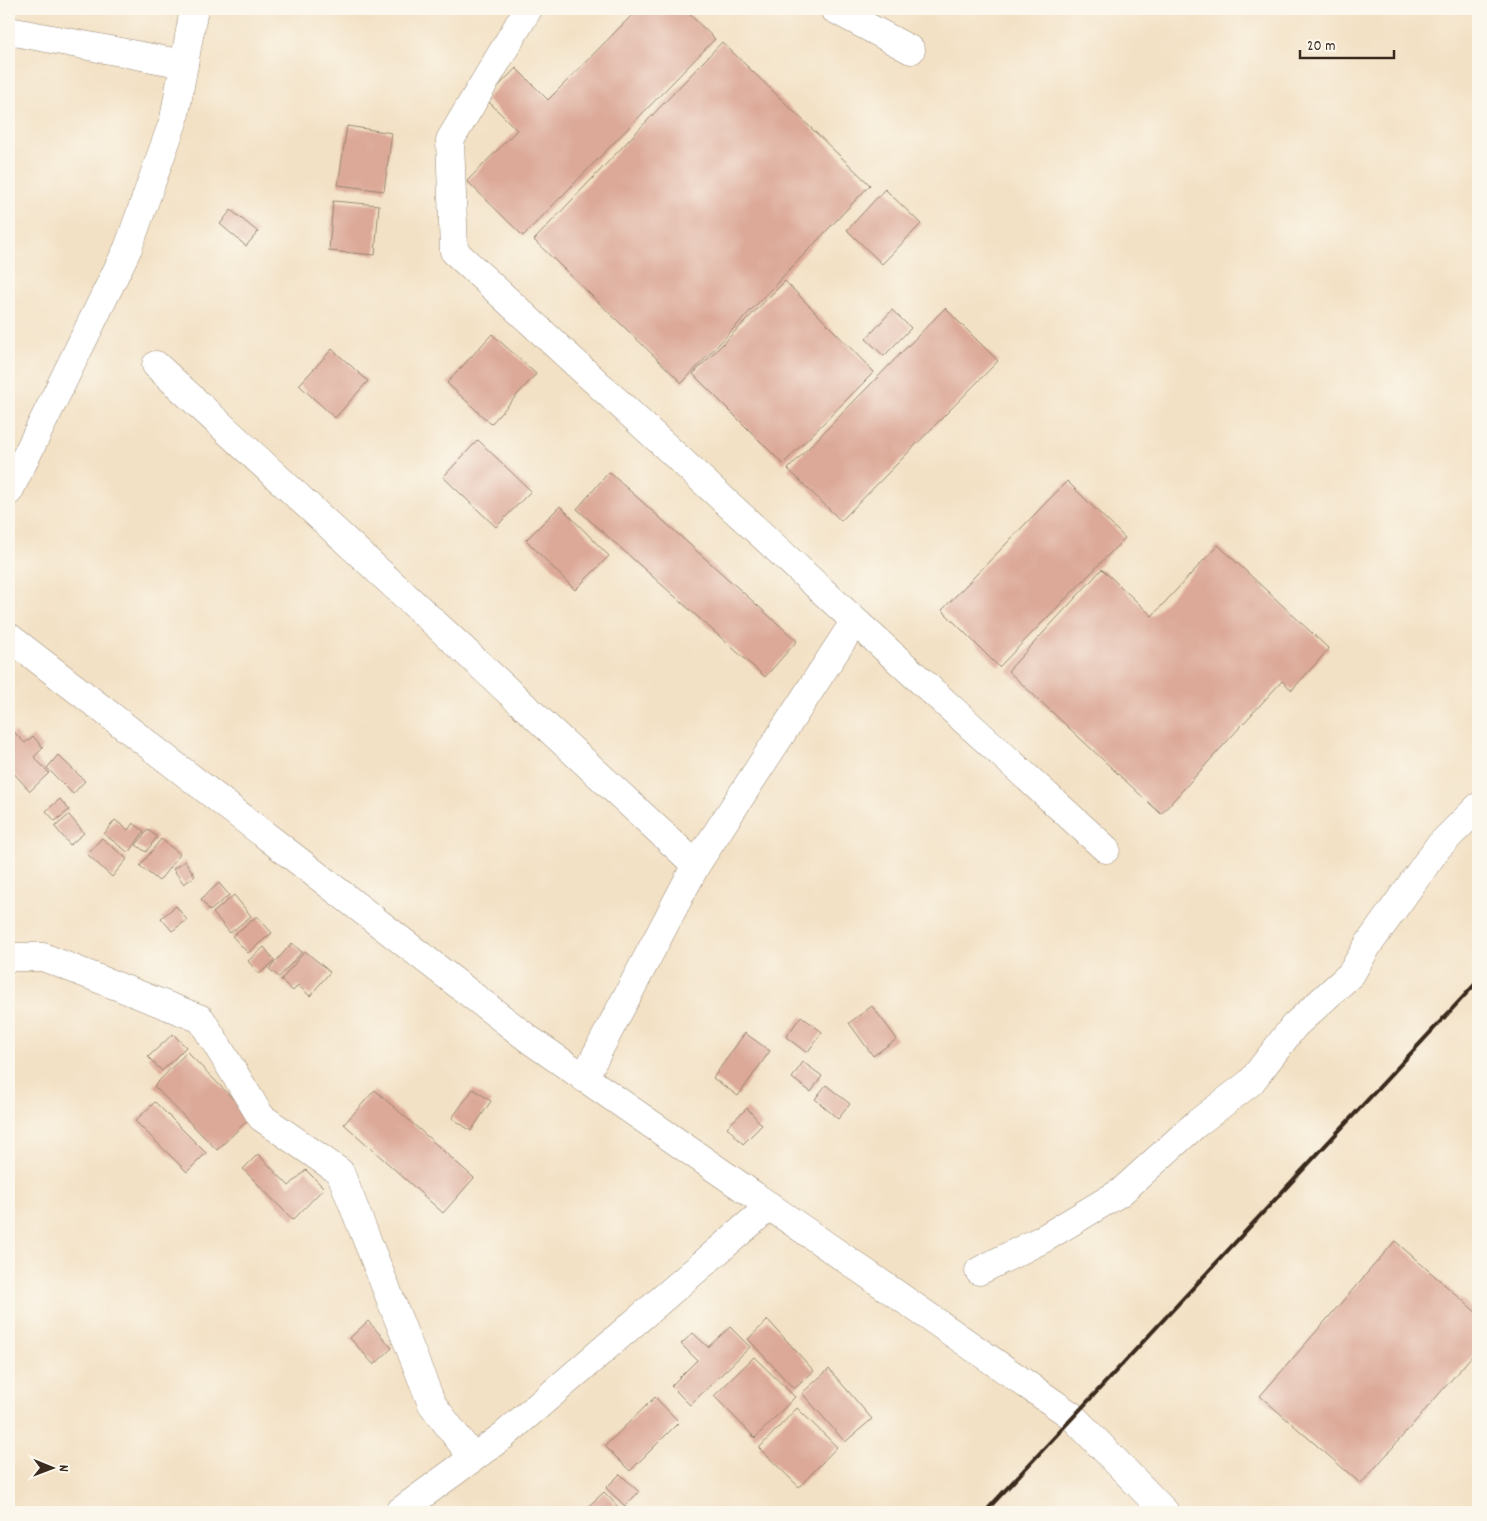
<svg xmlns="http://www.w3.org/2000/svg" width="1487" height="1521" font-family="Dekko,sans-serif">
	<rect width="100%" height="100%" fill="#fbf7ec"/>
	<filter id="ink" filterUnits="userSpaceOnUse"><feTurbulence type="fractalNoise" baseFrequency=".02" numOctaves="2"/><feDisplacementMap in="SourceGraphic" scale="10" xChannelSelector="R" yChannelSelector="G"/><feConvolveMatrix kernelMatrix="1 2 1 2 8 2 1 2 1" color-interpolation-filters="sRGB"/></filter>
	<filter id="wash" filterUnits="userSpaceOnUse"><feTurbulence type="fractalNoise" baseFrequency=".0096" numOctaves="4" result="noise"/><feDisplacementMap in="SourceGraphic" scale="20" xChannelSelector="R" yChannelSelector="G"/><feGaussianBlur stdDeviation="1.12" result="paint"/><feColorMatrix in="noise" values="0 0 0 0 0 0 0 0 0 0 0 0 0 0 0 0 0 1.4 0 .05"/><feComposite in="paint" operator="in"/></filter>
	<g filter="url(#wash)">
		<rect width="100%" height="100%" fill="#f3e1c5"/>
		<g id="blocks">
			<!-- building -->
			<g fill="#dca897">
				<polygon points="638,9 684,9 715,39 523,236 467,181 517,130 486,99 516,68 548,100"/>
				<polygon points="722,42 870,185 682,383 534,240"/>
				<polygon points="347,126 392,133 384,191 338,185"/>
				<polygon points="885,189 921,224 882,264 847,230"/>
				<polygon points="333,201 379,205 375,255 329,251"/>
				<polygon points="231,210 258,232 246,246 220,224"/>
				<polygon points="785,281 874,372 783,464 693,374"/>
				<polygon points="945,308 998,361 841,521 788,469"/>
				<polygon points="892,310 911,328 884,356 866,339"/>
				<polygon points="492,334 536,374 491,424 447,383"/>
				<polygon points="332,349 368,381 335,418 299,385"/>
				<polygon points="478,440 531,491 496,527 443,477"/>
				<polygon points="609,472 797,641 765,677 577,509"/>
				<polygon points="1067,481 1125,538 999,667 942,610"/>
				<polygon points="560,506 609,556 575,590 526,540"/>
				<polygon points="1218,545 1329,649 1292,690 1282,681 1161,814 1008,671 1102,569 1152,616"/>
				<polygon points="14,732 25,743 33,736 43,748 34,757 49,773 30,791 9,768 9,737"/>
				<polygon points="58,755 85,781 73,794 47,768"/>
				<polygon points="60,799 69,810 55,821 46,811"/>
				<polygon points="69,815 84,833 70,845 55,827"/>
				<polygon points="115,820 128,830 133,823 144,831 129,853 104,834"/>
				<polygon points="148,830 157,837 146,852 136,845"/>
				<polygon points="102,838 127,859 112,877 87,854"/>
				<polygon points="161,839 180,854 159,881 140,866"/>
				<polygon points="185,861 195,876 184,884 173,869"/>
				<polygon points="219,883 229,895 210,911 201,899"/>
				<polygon points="234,895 251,916 230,933 213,913"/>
				<polygon points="176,906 187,920 172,931 161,918"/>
				<polygon points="257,916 272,933 248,953 232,936"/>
				<polygon points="292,943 302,952 279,977 269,969"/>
				<polygon points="264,947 275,961 259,974 248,961"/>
				<polygon points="305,951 330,972 310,996 298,985 293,991 281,980"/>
				<polygon points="872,1006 897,1039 873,1056 849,1023"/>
				<polygon points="801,1016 822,1032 807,1053 786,1037"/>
				<polygon points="745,1033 770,1051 738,1096 713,1078"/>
				<polygon points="173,1034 186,1047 162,1071 148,1057"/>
				<polygon points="187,1052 251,1117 217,1150 154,1086"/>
				<polygon points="803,1062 822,1076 811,1092 792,1078"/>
				<polygon points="826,1085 850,1104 838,1119 815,1099"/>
				<polygon points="473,1089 491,1101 471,1131 452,1118"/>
				<polygon points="375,1090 474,1178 443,1213 344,1124"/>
				<polygon points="155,1102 206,1153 187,1172 135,1121"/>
				<polygon points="747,1108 762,1125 743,1144 727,1127"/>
				<polygon points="258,1154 289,1186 306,1170 324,1188 293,1220 243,1169"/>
				<polygon points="1395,1241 1478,1314 1478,1349 1361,1484 1260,1396"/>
				<polygon points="768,1320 814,1371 794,1389 748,1339"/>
				<polygon points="368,1321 392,1348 374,1365 350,1338"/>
				<polygon points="730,1327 750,1347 690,1405 671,1386 697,1360 681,1344 693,1333 708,1347"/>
				<polygon points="754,1357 795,1397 755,1438 714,1396"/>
				<polygon points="829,1369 872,1419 845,1442 802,1393"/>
				<polygon points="655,1397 679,1422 630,1471 605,1446"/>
				<polygon points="797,1408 837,1447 799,1487 759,1448"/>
				<polygon points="620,1474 639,1492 625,1506 606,1488"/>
				<polygon points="604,1492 623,1512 582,1512"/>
			</g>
		</g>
	</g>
	<g filter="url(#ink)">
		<use href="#blocks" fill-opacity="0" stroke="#978672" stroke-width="1"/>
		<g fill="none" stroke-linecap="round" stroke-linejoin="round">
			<defs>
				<g id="minor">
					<polyline points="528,9 450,140 454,251 855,621 1106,849"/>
					<polyline points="834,9 911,50"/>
					<polyline points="9,31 184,64"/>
					<polyline points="156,365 696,865"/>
					<polyline points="9,491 128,248 174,119 194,9"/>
					<polyline points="9,957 43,957 201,1019 261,1117 340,1172 432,1404 473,1458"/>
					<polyline points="584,1078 696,865 855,621"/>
					<polyline points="979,1271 1043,1239 1121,1192 1196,1124 1251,1082 1294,1026 1351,974 1368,945 1438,847 1478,807"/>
					<polyline points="399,1512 503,1436 770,1206"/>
				</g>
				<polyline id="major" points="9,637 530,1040 1072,1416 1165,1512"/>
			</defs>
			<!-- minor casing -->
			<use href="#minor" stroke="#978672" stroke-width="29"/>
			<!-- major casing -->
			<use href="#major" stroke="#978672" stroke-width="29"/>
			<!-- minor -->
			<use href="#minor" stroke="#fff" stroke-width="28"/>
			<!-- major -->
			<use href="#major" stroke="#fff" stroke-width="28"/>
			<!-- rail -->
			<polyline stroke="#3b2a1e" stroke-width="4" points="985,1512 1478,981"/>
		</g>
	</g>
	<!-- margin -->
	<rect width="1487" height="1521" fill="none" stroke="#fbf7ec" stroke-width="30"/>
	<!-- north arrow -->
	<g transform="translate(52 1468) rotate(91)" stroke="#fbf7ec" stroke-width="4" paint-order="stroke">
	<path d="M0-4L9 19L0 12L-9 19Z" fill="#3b2a1e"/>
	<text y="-8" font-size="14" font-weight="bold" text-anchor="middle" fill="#3b2a1e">N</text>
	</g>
	<!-- scale -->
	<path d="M1300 50v8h94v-8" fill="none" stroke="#3b2a1e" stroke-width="2.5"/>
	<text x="1307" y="50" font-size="15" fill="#3b2a1e" stroke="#fbf7ec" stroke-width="4" paint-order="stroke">20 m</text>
</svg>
